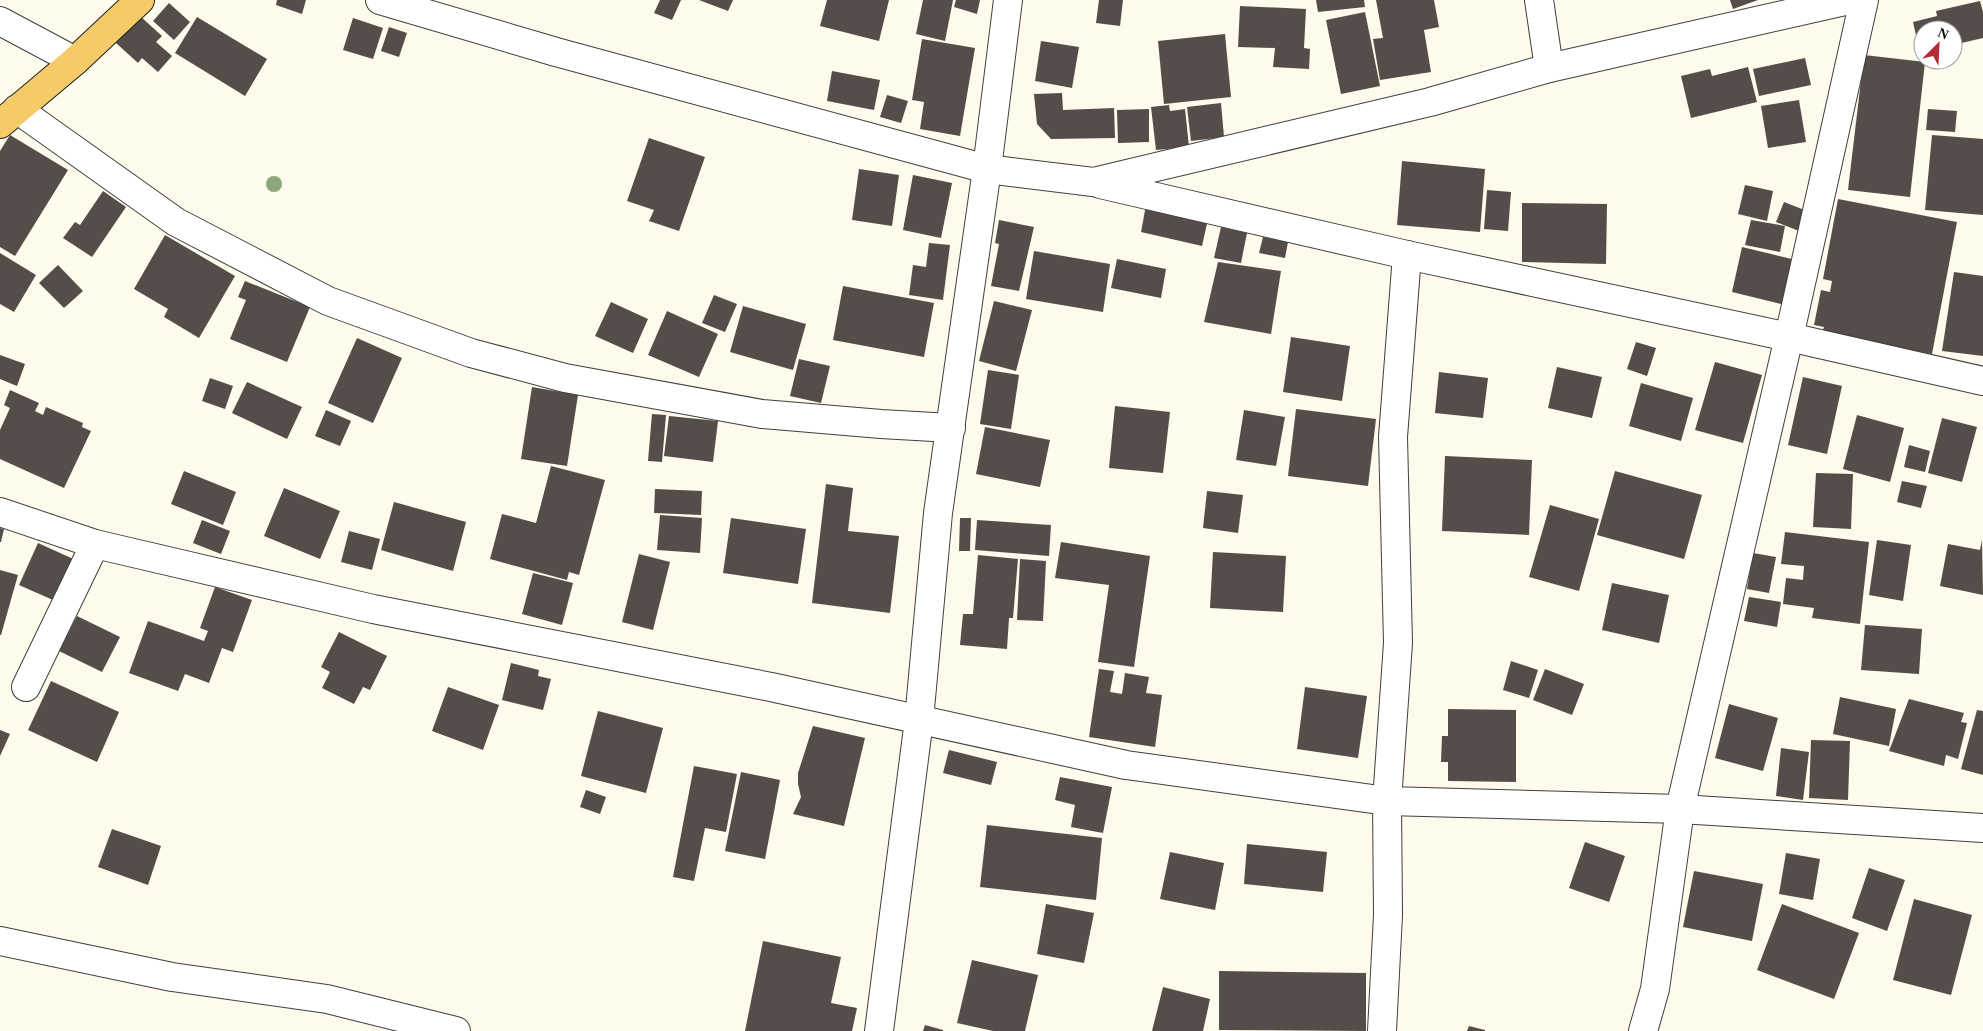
<svg xmlns="http://www.w3.org/2000/svg" width="1983" height="1031" font-family="'Times New Roman',serif">
	<rect width="100%" height="100%" fill="#fefaec"/>
	<!-- building -->
	<g fill="#554d49">
		<polygon points="277,0 306,0 302,14 276,5"/>
		<polygon points="660,0 681,0 672,20 654,13"/>
		<polygon points="699,0 733,0 728,11"/>
		<polygon points="827,0 889,0 879,41 820,26"/>
		<polygon points="923,0 953,0 945,41 916,34"/>
		<polygon points="956,0 980,0 977,14 954,7"/>
		<polygon points="1099,0 1123,0 1120,26 1096,23"/>
		<polygon points="1316,0 1364,0 1365,7 1318,12"/>
		<polygon points="1376,0 1434,0 1439,27 1424,30 1431,72 1380,80 1373,39 1383,38"/>
		<polygon points="1730,0 1758,0 1733,9"/>
		<polygon points="1980,1 1983,12 1983,38 1953,45 1953,30 1923,30 1923,43 1918,44 1913,22 1937,16 1936,11"/>
		<polygon points="169,3 190,22 174,40 153,21"/>
		<polygon points="1240,6 1306,9 1304,48 1310,49 1309,69 1273,67 1275,48 1238,47"/>
		<polygon points="1365,12 1380,86 1341,94 1326,20"/>
		<polygon points="140,16 162,36 156,42 172,56 158,72 142,58 138,63 116,43"/>
		<polygon points="197,17 267,59 245,96 175,53"/>
		<polygon points="353,18 383,28 373,59 343,50"/>
		<polygon points="389,27 407,33 399,57 381,51"/>
		<polygon points="1225,34 1231,97 1164,104 1158,41"/>
		<polygon points="922,39 975,48 960,136 920,129 924,102 912,100"/>
		<polygon points="1041,41 1079,47 1072,88 1035,81"/>
		<polygon points="1864,55 1925,62 1910,197 1848,190"/>
		<polygon points="1805,58 1811,85 1759,96 1753,69"/>
		<polygon points="1748,67 1757,102 1691,118 1681,76 1710,69 1712,76"/>
		<polygon points="832,71 880,80 874,110 827,101"/>
		<polygon points="1062,93 1063,110 1114,108 1115,138 1051,139 1037,124 1034,94"/>
		<polygon points="887,95 908,101 901,123 880,117"/>
		<polygon points="1799,100 1806,142 1768,148 1761,106"/>
		<polygon points="1221,103 1224,137 1191,141 1187,107"/>
		<polygon points="1169,105 1170,111 1185,109 1189,147 1156,150 1151,107"/>
		<polygon points="1149,109 1149,142 1118,143 1117,110"/>
		<polygon points="1928,109 1957,111 1955,132 1926,130"/>
		<polygon points="10,135 68,170 15,256 0,247 0,151"/>
		<polygon points="1932,135 1983,139 1983,215 1925,210"/>
		<polygon points="649,138 705,157 679,231 649,221 654,210 627,201"/>
		<polygon points="1402,161 1485,169 1480,232 1397,225"/>
		<polygon points="859,169 899,175 892,226 852,220"/>
		<polygon points="913,175 952,183 941,238 903,230"/>
		<polygon points="1745,185 1773,191 1767,221 1738,214"/>
		<polygon points="1487,190 1511,192 1508,231 1484,229"/>
		<polygon points="103,191 126,207 92,257 63,238 75,222 80,225"/>
		<polygon points="1838,199 1957,222 1932,354 1822,333 1824,327 1814,325 1821,290 1830,292 1832,281 1823,279"/>
		<polygon points="1784,202 1807,211 1799,231 1776,222"/>
		<polygon points="1522,203 1607,204 1606,264 1522,262"/>
		<polygon points="1146,205 1208,219 1202,246 1141,232"/>
		<polygon points="999,220 1034,227 1019,291 991,286 999,244 995,243"/>
		<polygon points="1751,220 1785,226 1780,252 1745,245"/>
		<polygon points="1221,227 1247,233 1241,263 1214,258"/>
		<polygon points="165,235 235,276 199,338 164,317 168,309 134,289"/>
		<polygon points="1263,237 1288,242 1285,258 1259,253"/>
		<polygon points="929,243 950,245 943,300 909,295 913,265 926,267"/>
		<polygon points="1742,247 1796,260 1785,305 1732,292"/>
		<polygon points="1034,251 1110,264 1103,312 1026,299"/>
		<polygon points="0,253 36,275 14,312 0,304"/>
		<polygon points="1117,259 1166,269 1161,298 1111,288"/>
		<polygon points="1218,262 1281,271 1271,334 1204,322"/>
		<polygon points="58,265 83,291 64,308 39,283"/>
		<polygon points="1954,272 1983,276 1983,356 1942,351"/>
		<polygon points="245,281 310,307 287,362 230,339 246,300 238,297"/>
		<polygon points="843,286 934,303 924,357 833,340"/>
		<polygon points="714,295 737,304 725,332 702,323"/>
		<polygon points="994,301 1032,310 1016,371 979,361"/>
		<polygon points="611,302 648,319 633,353 595,336"/>
		<polygon points="743,306 806,324 793,370 730,352"/>
		<polygon points="667,311 718,334 699,377 648,355"/>
		<polygon points="1291,337 1350,346 1342,401 1283,392"/>
		<polygon points="357,338 402,358 373,423 328,403"/>
		<polygon points="1636,342 1656,348 1647,376 1627,369"/>
		<polygon points="0,355 25,364 17,386 0,379"/>
		<polygon points="799,359 830,366 821,403 790,396"/>
		<polygon points="1715,362 1762,375 1743,443 1695,430"/>
		<polygon points="1557,367 1602,377 1592,418 1548,408"/>
		<polygon points="988,370 1019,375 1011,429 980,424"/>
		<polygon points="1439,372 1488,378 1483,418 1435,413"/>
		<polygon points="1803,377 1842,386 1827,454 1788,445"/>
		<polygon points="210,378 233,386 225,409 202,401"/>
		<polygon points="247,382 302,407 287,439 232,413"/>
		<polygon points="1641,383 1693,398 1681,441 1629,426"/>
		<polygon points="532,387 578,395 567,466 521,459"/>
		<polygon points="10,390 39,403 35,411 43,415 46,407 83,423 82,427 91,431 64,488 0,459 0,430 10,408 4,405"/>
		<polygon points="1115,406 1170,412 1163,473 1109,468"/>
		<polygon points="1296,409 1376,419 1368,486 1288,476"/>
		<polygon points="326,410 351,421 340,446 315,436"/>
		<polygon points="1244,410 1285,417 1276,466 1236,460"/>
		<polygon points="652,414 666,415 662,462 648,461"/>
		<polygon points="1857,415 1904,428 1890,482 1843,469"/>
		<polygon points="669,416 718,421 713,462 664,456"/>
		<polygon points="1942,418 1977,427 1962,482 1928,473"/>
		<polygon points="985,427 1050,440 1040,487 976,474"/>
		<polygon points="1909,445 1930,451 1925,472 1904,467"/>
		<polygon points="1445,456 1532,460 1529,535 1442,531"/>
		<polygon points="551,466 605,480 579,575 569,572 567,580 490,559 502,514 536,523"/>
		<polygon points="184,471 236,492 223,525 171,504"/>
		<polygon points="1615,471 1702,495 1684,559 1597,535"/>
		<polygon points="1816,473 1853,474 1851,529 1813,527"/>
		<polygon points="1902,481 1927,486 1921,508 1897,502"/>
		<polygon points="826,484 853,488 848,531 899,536 890,613 812,603"/>
		<polygon points="284,488 340,511 320,559 264,536"/>
		<polygon points="655,489 702,491 701,515 654,513"/>
		<polygon points="1207,491 1243,495 1238,533 1203,528"/>
		<polygon points="394,502 466,522 453,571 381,550"/>
		<polygon points="1550,505 1599,519 1579,591 1529,577"/>
		<polygon points="660,515 702,518 700,553 657,550"/>
		<polygon points="731,518 806,529 798,584 723,573"/>
		<polygon points="960,518 971,518 970,551 959,551"/>
		<polygon points="202,520 230,531 221,554 193,543"/>
		<polygon points="977,520 1051,525 1049,556 975,550"/>
		<polygon points="0,528 4,529 1,542 0,542"/>
		<polygon points="349,531 380,539 372,570 341,562"/>
		<polygon points="1785,532 1869,542 1860,624 1812,618 1814,608 1783,604 1786,578 1803,580 1804,566 1781,564"/>
		<polygon points="1877,540 1911,545 1903,601 1869,595"/>
		<polygon points="1982,540 1983,595 1940,586 1948,544 1980,550"/>
		<polygon points="1061,542 1150,556 1134,667 1098,662 1109,585 1055,578"/>
		<polygon points="38,543 80,562 62,604 19,585"/>
		<polygon points="1213,552 1286,556 1283,612 1210,608"/>
		<polygon points="1753,553 1776,557 1769,593 1747,589"/>
		<polygon points="639,554 670,562 653,630 622,622"/>
		<polygon points="978,555 1018,559 1013,618 1009,618 1007,649 960,645 963,614 973,614"/>
		<polygon points="1020,559 1046,561 1043,621 1017,620"/>
		<polygon points="0,570 18,575 1,635 0,635"/>
		<polygon points="533,573 573,583 562,625 522,614"/>
		<polygon points="1612,583 1669,595 1659,643 1602,630"/>
		<polygon points="215,587 252,600 233,652 222,648 209,683 185,674 178,691 129,673 148,621 204,641 208,631 200,628"/>
		<polygon points="1749,597 1781,602 1777,627 1744,621"/>
		<polygon points="77,616 120,637 102,672 59,651"/>
		<polygon points="1865,625 1922,629 1919,674 1861,670"/>
		<polygon points="339,632 387,656 370,690 363,687 354,704 322,688 330,672 321,667"/>
		<polygon points="1511,661 1538,670 1529,698 1503,690"/>
		<polygon points="511,663 539,670 538,676 551,679 543,710 502,700"/>
		<polygon points="1099,669 1114,671 1110,692 1122,694 1125,673 1149,677 1146,693 1162,695 1155,747 1089,737"/>
		<polygon points="1545,669 1584,684 1572,715 1533,700"/>
		<polygon points="51,681 119,712 97,762 28,730"/>
		<polygon points="448,687 499,705 483,750 432,731"/>
		<polygon points="1305,687 1367,696 1358,758 1297,749"/>
		<polygon points="1840,697 1896,709 1889,746 1833,734"/>
		<polygon points="1909,699 1964,713 1961,722 1967,723 1958,759 1946,755 1944,766 1889,751"/>
		<polygon points="1729,704 1778,718 1763,771 1715,758"/>
		<polygon points="1448,709 1516,710 1516,782 1448,781 1448,762 1441,762 1442,736 1448,736"/>
		<polygon points="1977,710 1983,711 1983,775 1961,769"/>
		<polygon points="598,711 663,728 646,793 581,776"/>
		<polygon points="813,726 865,738 844,826 793,814 801,797 798,784 798,773"/>
		<polygon points="0,730 10,734 0,756"/>
		<polygon points="1811,740 1850,741 1848,800 1809,798"/>
		<polygon points="1781,748 1809,752 1803,800 1776,796"/>
		<polygon points="949,750 997,762 991,785 943,773"/>
		<polygon points="694,766 737,774 726,832 705,828 694,881 673,877"/>
		<polygon points="741,772 780,780 765,859 725,851"/>
		<polygon points="1060,777 1112,787 1103,833 1071,827 1075,805 1055,800"/>
		<polygon points="586,790 606,797 600,814 580,807"/>
		<polygon points="987,825 1102,838 1096,900 980,887"/>
		<polygon points="112,829 161,846 148,885 98,867"/>
		<polygon points="1585,842 1625,856 1609,902 1569,888"/>
		<polygon points="1247,844 1327,852 1323,892 1244,884"/>
		<polygon points="1170,852 1224,863 1215,910 1160,899"/>
		<polygon points="1786,853 1820,859 1813,900 1779,894"/>
		<polygon points="1869,868 1905,880 1887,931 1852,918"/>
		<polygon points="1694,871 1763,884 1752,941 1683,927"/>
		<polygon points="1914,899 1972,915 1951,995 1893,980"/>
		<polygon points="1046,904 1094,913 1084,963 1037,954"/>
		<polygon points="1782,904 1859,933 1834,999 1757,970"/>
		<polygon points="763,941 841,957 831,1003 857,1008 852,1031 745,1031"/>
		<polygon points="972,960 1038,975 1025,1031 993,1031 957,1023"/>
		<polygon points="1219,971 1366,973 1366,1031 1219,1030"/>
		<polygon points="1163,987 1210,999 1203,1031 1152,1031"/>
		<polygon points="925,1025 943,1030 943,1031 923,1031"/>
		<polygon points="1469,1026 1485,1030 1485,1031 1467,1031"/>
	</g>
	<g fill="none" stroke-linecap="round" stroke-linejoin="round">
		<defs>
			<g id="minor">
				<polyline points="380,0 556,52 987,169 1093,182 1430,102 1549,68 1849,0"/>
				<polyline points="1539,0 1549,68"/>
				<polyline points="0,21 75,61"/>
				<polyline points="17,109 176,222 328,301 471,353 565,378 762,414 881,424 951,428"/>
				<polyline points="1100,184 1407,255 1789,337 1983,381"/>
				<polyline points="0,512 95,544 373,609 771,687 1126,765 1387,801 1680,809 1983,828"/>
				<polyline points="26,687 95,544"/>
				<polyline points="0,941 172,977 327,999 456,1031"/>
				<polyline points="879,1031 919,720 938,513 987,169 1008,0"/>
				<polyline points="1382,1031 1388,915 1387,801 1398,643 1393,437 1407,255"/>
				<polyline points="1643,1031 1655,989 1680,809 1789,337 1864,0"/>
			</g>
			<polyline id="major" points="0,124 75,61 140,0"/>
		</defs>
		<!-- minor casing -->
		<use href="#minor" stroke="#3f3f3f" stroke-width="30"/>
		<!-- major casing -->
		<use href="#major" stroke="#1d1d1d" stroke-width="30"/>
		<!-- minor -->
		<use href="#minor" stroke="#fff" stroke-width="28"/>
		<!-- major -->
		<use href="#major" stroke="#f4cb67" stroke-width="28"/>
	</g>
	<!-- trees -->
	<circle fill="#8da67b" cx="274" cy="184" r="8"/>
	<!-- north arrow -->
	<g transform="translate(1938 45) rotate(24)"><circle r="24" fill="#ffffff" stroke="#9e9e9e"/>
	<path d="M0-4L9 19L0 12L-9 19Z" fill="#b82936"/>
	<text y="-8" font-size="14" font-weight="bold" text-anchor="middle" fill="#0c0c0c">N</text>
	</g>
</svg>
